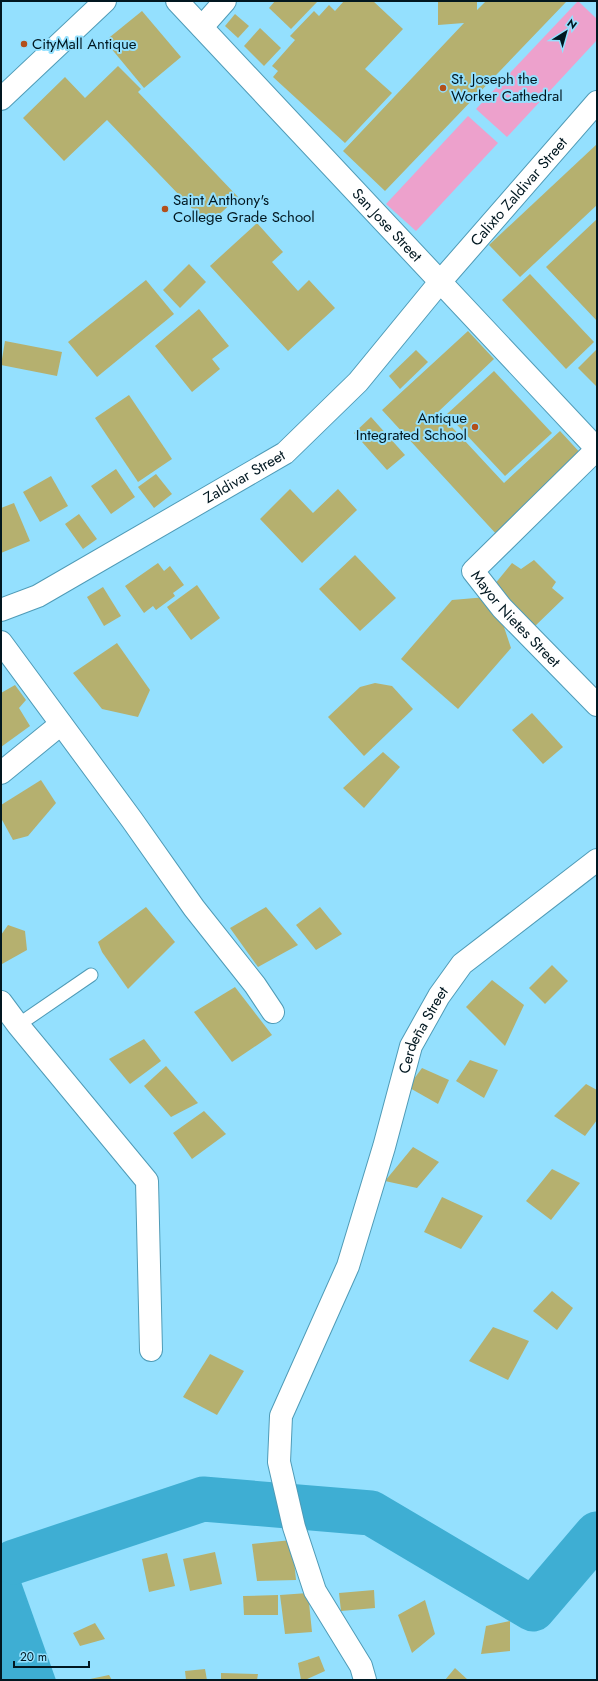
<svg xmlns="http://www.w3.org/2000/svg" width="598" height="1681" font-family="Jost,sans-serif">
	<rect width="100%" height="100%" fill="#94e0fe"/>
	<!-- green -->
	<g fill="#eda1cc">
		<polygon points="578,1 597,19 597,40 507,137 476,109"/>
		<polygon points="468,116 498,143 416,231 386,204"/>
	</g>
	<!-- water -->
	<polygon fill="#3eaed3" points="1,1543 14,1562 56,1680 1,1680"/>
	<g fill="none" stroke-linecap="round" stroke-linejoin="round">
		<!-- river -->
		<polyline stroke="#3eaed3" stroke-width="45" points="14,1562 203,1499 371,1513 533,1609 597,1534"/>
	</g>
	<!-- building -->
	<g fill="#b5b06f">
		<polygon points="275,1 318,1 291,29 269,8"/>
		<polygon points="344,1 373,1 403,29 365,69 392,93 345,143 273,77 278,71 272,66 295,40 290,36 314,11 319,16 329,5 335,11"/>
		<polygon points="438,1 477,1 477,10 486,1 567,1 385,191 343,151 464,23 438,25"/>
		<polygon points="142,11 181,57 144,88 105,41"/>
		<polygon points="235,14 249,26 238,38 225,26"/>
		<polygon points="260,28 281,48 264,66 244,46"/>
		<polygon points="118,66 141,89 138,92 238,197 208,225 107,120 64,161 23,118 65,77 85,98"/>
		<polygon points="597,144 597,205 520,277 489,245"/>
		<polygon points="597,219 597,321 546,267"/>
		<polygon points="257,223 283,252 272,262 298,291 309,280 335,308 288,351 210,266"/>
		<polygon points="189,264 206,282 180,308 163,290"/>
		<polygon points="530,274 594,342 566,369 502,300"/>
		<polygon points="146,280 174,314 97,377 68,342"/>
		<polygon points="199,309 229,346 212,359 220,369 192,392 155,346"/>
		<polygon points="468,331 494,359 438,412 504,483 560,431 584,457 498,536 382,410"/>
		<polygon points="5,341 62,352 57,376 1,365"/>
		<polygon points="597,349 597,387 578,368"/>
		<polygon points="416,350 428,362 400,389 389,376"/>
		<polygon points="494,371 552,433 505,476 447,414"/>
		<polygon points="129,395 172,459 138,482 95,418"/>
		<polygon points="371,417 405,455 387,470 354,433"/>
		<polygon points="116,469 135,497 111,514 91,486"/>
		<polygon points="156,474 172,494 154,508 138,487"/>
		<polygon points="51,476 68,506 40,522 23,492"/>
		<polygon points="290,489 313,513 338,489 357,510 302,563 260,519"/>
		<polygon points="14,503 30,541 1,553 1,508"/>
		<polygon points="79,514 97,539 83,549 65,524"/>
		<polygon points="355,555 396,598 360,631 319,589"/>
		<polygon points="534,560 556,582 552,588 564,598 533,628 494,585 512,563 521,569"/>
		<polygon points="158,563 164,571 170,566 184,585 173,593 175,596 156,610 153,606 144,613 125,586"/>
		<polygon points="197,585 220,618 191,640 167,607"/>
		<polygon points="103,587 121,616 104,626 87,597"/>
		<polygon points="487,597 504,627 511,648 458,709 401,659 452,600"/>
		<polygon points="117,643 150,690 138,717 102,709 73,673"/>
		<polygon points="375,683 392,686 413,709 364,756 328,717 360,687"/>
		<polygon points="15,685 26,700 19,708 30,726 1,747 1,693"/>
		<polygon points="532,713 563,747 543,764 512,730"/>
		<polygon points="383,752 400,767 364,808 343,788"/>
		<polygon points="41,780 56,803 28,836 13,840 1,818 1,805"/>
		<polygon points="146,907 175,942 128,989 102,952 98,942"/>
		<polygon points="266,907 298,945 258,967 230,928"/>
		<polygon points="320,907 342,934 316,950 296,925"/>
		<polygon points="8,925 25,931 27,950 2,964 1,935"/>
		<polygon points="552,965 568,981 545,1004 529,988"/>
		<polygon points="492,980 524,1005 505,1046 466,1007"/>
		<polygon points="235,987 272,1035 232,1062 194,1012"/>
		<polygon points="144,1039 161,1061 130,1084 109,1059"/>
		<polygon points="470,1060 498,1070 484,1098 456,1081"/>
		<polygon points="166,1066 198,1103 171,1117 144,1086"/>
		<polygon points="422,1068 449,1080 438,1104 408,1087"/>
		<polygon points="586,1084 597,1090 597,1120 585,1136 554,1116"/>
		<polygon points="204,1111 226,1134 192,1159 173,1133"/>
		<polygon points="413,1147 439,1162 417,1188 385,1181"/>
		<polygon points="552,1169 580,1183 551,1220 526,1201"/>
		<polygon points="442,1197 483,1216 461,1249 424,1232"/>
		<polygon points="552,1291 573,1308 557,1330 533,1311"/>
		<polygon points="493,1327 529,1341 508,1380 469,1361"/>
		<polygon points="210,1354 244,1371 217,1415 183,1397"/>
		<polygon points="292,1540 296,1580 257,1581 252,1544"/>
		<polygon points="215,1552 222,1584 190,1591 183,1559"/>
		<polygon points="167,1553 175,1586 149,1592 142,1559"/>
		<polygon points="374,1590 375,1608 341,1611 339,1593"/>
		<polygon points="308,1593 312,1632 285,1634 280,1595"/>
		<polygon points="278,1595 278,1615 244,1615 243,1596"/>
		<polygon points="425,1600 435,1634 412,1653 398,1615"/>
		<polygon points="510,1621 510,1651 481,1654 486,1626"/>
		<polygon points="95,1623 105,1639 80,1646 73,1633"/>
		<polygon points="319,1656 325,1671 305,1680 301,1680 298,1663"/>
		<polygon points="455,1668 468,1680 445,1680"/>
		<polygon points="205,1669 207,1680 186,1680 185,1671"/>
		<polygon points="221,1673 258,1674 257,1680 221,1680"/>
		<polygon points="109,1675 112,1680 90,1680 90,1679"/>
	</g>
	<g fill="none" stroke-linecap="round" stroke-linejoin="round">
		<defs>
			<polyline id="lane" points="18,1025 91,975"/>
			<g id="street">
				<path id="s1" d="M177,1L597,449"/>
				<polyline points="202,27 225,1"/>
				<polyline points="1,99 105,1"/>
				<path id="s2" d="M597,449L473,571L502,608L597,705"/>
				<path id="s3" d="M1,610L38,596L285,453L358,382L440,282L597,102"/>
				<polyline points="1,642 132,820 194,908 255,985 273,1012"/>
				<polyline points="1,773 61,724"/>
				<polyline points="1,1002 18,1025 147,1181 151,1350"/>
				<path id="s4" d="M365,1680L361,1666L315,1591L294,1527L279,1462L281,1416L348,1266L384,1147L411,1046L439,996L462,964L597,860"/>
			</g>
		</defs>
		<!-- lane casing -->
		<use href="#lane" stroke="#4f9bb7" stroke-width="15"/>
		<!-- street casing -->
		<use href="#street" stroke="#4f9bb7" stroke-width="24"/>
		<!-- lane -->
		<use href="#lane" stroke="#fff" stroke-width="13"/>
		<!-- street -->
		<use href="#street" stroke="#fff" stroke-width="22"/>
	</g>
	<!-- markers -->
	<g fill="#b3501b" stroke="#94e0fe" stroke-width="1.5">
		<circle cx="24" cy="44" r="4"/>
		<circle cx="443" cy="88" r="4"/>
		<circle cx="165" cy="209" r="4"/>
		<circle cx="475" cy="427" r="4"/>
	</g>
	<g text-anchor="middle" stroke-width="4" stroke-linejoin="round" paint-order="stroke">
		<!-- poi labels -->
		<g font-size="15" fill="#011720" stroke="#94e0fe" text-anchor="start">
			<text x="32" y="49">CityMall Antique</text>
			<text x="451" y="84">St. Joseph the<tspan x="451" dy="17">Worker Cathedral</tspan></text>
			<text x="173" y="205">Saint Anthony's<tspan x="173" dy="17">College Grade School</tspan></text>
			<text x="467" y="423" text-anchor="end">Antique<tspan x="467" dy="17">Integrated School</tspan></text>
		</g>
		<!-- street labels -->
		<g font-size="15" fill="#011720" stroke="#94e0fe">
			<text dy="5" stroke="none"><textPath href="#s3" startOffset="676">Calixto Zaldivar Street</textPath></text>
			<text dy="5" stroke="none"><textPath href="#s1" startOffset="307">San Jose Street</textPath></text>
			<text dy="5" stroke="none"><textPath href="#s3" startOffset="278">Zaldivar Street</textPath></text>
			<text dy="5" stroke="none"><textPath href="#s2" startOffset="238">Mayor Nietes Street</textPath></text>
			<text dy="5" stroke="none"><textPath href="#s4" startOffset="695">Cerdeña Street</textPath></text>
		</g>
	</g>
	<!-- border -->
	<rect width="598" height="1681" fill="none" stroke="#011720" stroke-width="4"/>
	<!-- north arrow -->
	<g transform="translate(566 32) rotate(37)" stroke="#94e0fe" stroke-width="3" paint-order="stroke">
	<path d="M0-3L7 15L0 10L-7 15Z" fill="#011720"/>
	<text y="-6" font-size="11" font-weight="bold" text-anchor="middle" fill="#011720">N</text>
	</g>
	<!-- scale -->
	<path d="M14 1661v6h75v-6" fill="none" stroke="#011720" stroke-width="2"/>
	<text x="20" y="1661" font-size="12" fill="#011720" stroke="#94e0fe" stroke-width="3" paint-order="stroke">20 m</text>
</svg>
